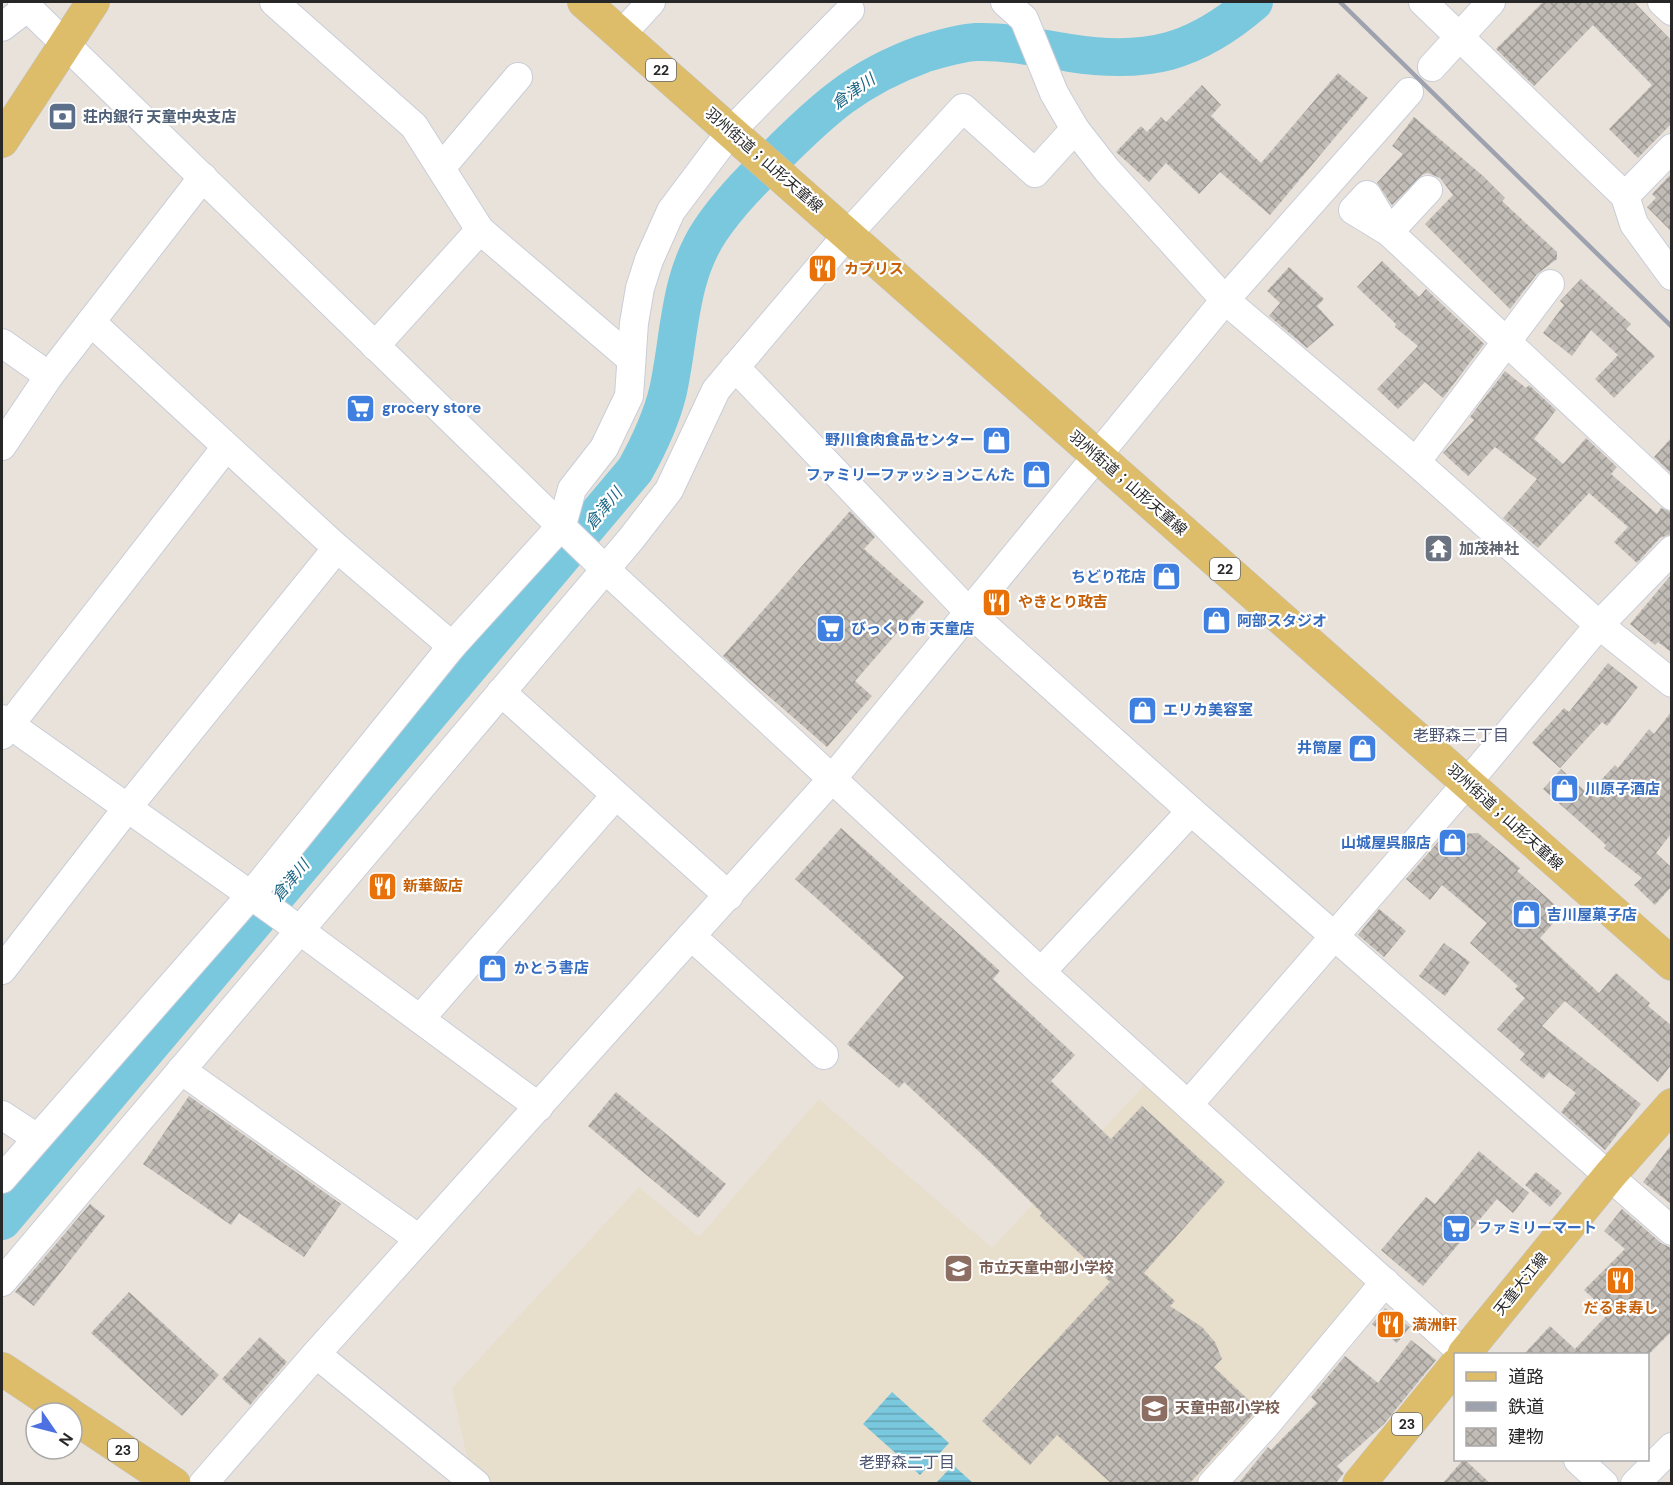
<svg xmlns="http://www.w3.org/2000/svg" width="1673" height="1485" font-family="'DM Sans','Noto Sans JP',sans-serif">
	<defs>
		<pattern id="water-rules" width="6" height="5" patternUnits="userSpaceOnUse" patternTransform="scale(1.5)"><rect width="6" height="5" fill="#7ac8de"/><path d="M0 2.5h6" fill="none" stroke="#64a2b4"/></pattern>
		<pattern id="building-cross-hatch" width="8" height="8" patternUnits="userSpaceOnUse" patternTransform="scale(1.5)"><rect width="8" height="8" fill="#c1bcb6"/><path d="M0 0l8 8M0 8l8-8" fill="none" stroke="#9d9994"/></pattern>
	</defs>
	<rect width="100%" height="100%" fill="#e8e2db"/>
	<!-- education -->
	<polygon fill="#e8decc" points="1149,1080 1374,1288 1207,1483 490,1483 469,1466 452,1388 639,1187 699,1237 819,1099 992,1248"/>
	<!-- water -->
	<g fill="url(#water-rules)">
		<polygon points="892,1392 949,1443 920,1475 863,1424"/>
		<polygon points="953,1465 973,1483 936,1483"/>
	</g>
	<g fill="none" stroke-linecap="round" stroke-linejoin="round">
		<!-- river -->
		<path stroke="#7ac8de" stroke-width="38" d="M2,1221L635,470C649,445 661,420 668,391C680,337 678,279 710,231C728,204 750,182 773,159C822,110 856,78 923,54C940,49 958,43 976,42C1008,41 1039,48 1070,53C1147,65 1195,53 1254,2"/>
	</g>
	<!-- building -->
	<g fill="url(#building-cross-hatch)">
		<polygon points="1543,2 1634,2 1671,40 1671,124 1638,158 1609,129 1652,85 1593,25 1534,86 1496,49"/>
		<polygon points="1338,73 1368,98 1270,215 1220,172 1199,194 1166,163 1149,182 1116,152 1141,126 1147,132 1161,117 1166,122 1202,85 1221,105 1211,116 1261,163"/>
		<polygon points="1414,117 1483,176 1505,198 1502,201 1557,252 1557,259 1537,274 1510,309 1425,224 1453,195 1440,178 1428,173 1423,174 1392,205 1377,183 1403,154 1392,146"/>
		<polygon points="1671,174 1671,231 1647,207 1656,198 1652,194"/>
		<polygon points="1382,261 1419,297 1426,289 1484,344 1443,398 1425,382 1398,409 1377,389 1418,346 1395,327 1396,324 1357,287"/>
		<polygon points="1289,267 1324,299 1317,306 1334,325 1307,348 1269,316 1280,303 1267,291"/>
		<polygon points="1581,279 1631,324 1626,329 1655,356 1614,398 1595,379 1618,355 1591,330 1572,356 1543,333 1564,305 1560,301"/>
		<polygon points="1505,371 1526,388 1529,385 1556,410 1534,439 1563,464 1586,438 1617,467 1611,474 1657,514 1661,508 1671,512 1671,534 1660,538 1637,563 1614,542 1628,527 1589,493 1538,548 1503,518 1537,479 1495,447 1468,476 1443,453 1474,420 1470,417"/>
		<polygon points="1671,438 1671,473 1654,457"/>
		<polygon points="850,511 875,537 864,549 924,602 855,681 872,696 827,747 723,656"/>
		<polygon points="1671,575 1671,652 1658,642 1655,645 1630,624"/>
		<polygon points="1608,663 1638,687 1607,726 1602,722 1560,768 1532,743 1564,708 1569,712"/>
		<polygon points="1671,712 1671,834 1656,853 1671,867 1671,887 1655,905 1634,885 1642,878 1604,848 1606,845 1543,789 1561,769 1588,794 1615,765 1618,768 1649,729 1654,734"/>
		<polygon points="841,828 1000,971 993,979 1075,1055 1051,1081 1111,1139 1142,1106 1225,1182 1144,1273 1175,1301 1170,1306 1202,1327 1215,1342 1222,1359 1214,1367 1258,1409 1189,1484 1112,1484 1057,1435 1030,1465 982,1421 1110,1282 1040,1216 1042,1213 987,1159 904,1082 899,1088 847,1044 904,977 795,879"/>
		<polygon points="1478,833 1520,868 1517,871 1563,912 1540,938 1599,993 1616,973 1650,1003 1648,1006 1671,1025 1671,1065 1658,1082 1565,1001 1542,1026 1641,1104 1605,1150 1561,1112 1576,1093 1549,1072 1543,1079 1520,1060 1525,1054 1497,1029 1525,998 1515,989 1518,986 1470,943 1487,923 1442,885 1430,900 1406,879 1444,835"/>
		<polygon points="1379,909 1406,931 1384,957 1358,935"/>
		<polygon points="1444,943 1470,962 1445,996 1419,976"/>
		<polygon points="616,1092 726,1184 698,1218 588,1126"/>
		<polygon points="189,1096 341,1204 304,1257 239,1213 231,1225 143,1164"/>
		<polygon points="1671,1145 1671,1204 1643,1182"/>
		<polygon points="1479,1151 1529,1193 1513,1213 1497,1199 1423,1286 1381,1250 1426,1197 1435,1204"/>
		<polygon points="1536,1172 1562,1193 1550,1207 1525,1185"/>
		<polygon points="90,1204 105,1216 34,1306 15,1292"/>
		<polygon points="1622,1209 1661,1243 1671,1248 1671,1332 1649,1354 1524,1354 1550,1326 1575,1349 1609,1313 1584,1290 1625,1249 1604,1231"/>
		<polygon points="129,1292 219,1375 182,1416 91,1333"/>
		<polygon points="1385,1308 1410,1327 1397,1343 1372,1324"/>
		<polygon points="260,1337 287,1362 250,1405 222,1379"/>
		<polygon points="1411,1340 1436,1360 1384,1424 1337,1466 1344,1473 1335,1484 1238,1484 1268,1447 1271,1450 1317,1403 1311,1397 1345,1356 1378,1383"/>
		<polygon points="1463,1460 1465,1460 1491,1484 1442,1484"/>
	</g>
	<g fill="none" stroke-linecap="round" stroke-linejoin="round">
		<defs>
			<g id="minor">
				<polyline points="22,2 604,568 1041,972 1464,1354"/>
				<polyline points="274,2 414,126 480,230 631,359"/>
				<polyline points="1005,2 1024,19 1054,93 1075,129 1107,170 1225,300 1416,462 1599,625 1672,683"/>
				<polyline points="1423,2 1625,196"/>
				<polyline points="1662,2 1672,11"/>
				<polyline points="2,27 28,7"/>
				<polyline points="621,35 651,2"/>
				<polyline points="1432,67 1491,2"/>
				<polyline points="1672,148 1625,196 1634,224 1672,276"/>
				<polyline points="441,168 518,77"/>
				<polyline points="1428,190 1389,232 1367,195 1353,210 1389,232 1672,496"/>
				<polyline points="91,322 337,548 452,646"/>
				<polyline points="2,343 49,376"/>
				<polyline points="375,346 480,230"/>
				<polyline points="735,367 968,611 1191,811 1672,1231"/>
				<polyline points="2,446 49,376 203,177"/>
				<polyline points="1416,462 1550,284"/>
				<polyline points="501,692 729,896"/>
				<polyline points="2,719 283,918 539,1107"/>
				<polyline points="2,735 226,447"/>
				<polyline points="692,937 824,1055"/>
				<polyline points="2,970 128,807 337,548"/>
				<polyline points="1041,972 1191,811"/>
				<polyline points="420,1019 615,796"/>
				<polyline points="181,1070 419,1239"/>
				<polyline points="1189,1104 1467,783 1599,625 1672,550"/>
				<polyline points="2,1115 37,1138"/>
				<polyline points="2,1179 250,896 452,646 562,525 572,489 604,448 629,396 634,323 640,288 649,260 671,211 731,131 850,10"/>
				<polyline points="2,1282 631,539 669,490 716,390 848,234 963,108 1035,173 1075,129"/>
				<polyline points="316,1354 476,1484"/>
				<polyline points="1578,1460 1604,1484"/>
				<polyline points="203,1484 316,1354 832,779 1225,300 1409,92"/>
				<polyline points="1212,1484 1265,1426 1385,1282"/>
				<polyline points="1635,1484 1672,1447"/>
			</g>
			<g id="major">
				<polyline points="584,2 1672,964"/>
				<polyline points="2,141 93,2"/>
				<polyline points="1464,1354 1610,1175 1672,1105"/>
				<polyline points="2,1369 68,1413"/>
				<polyline points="72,1416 174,1484"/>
				<polyline points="1359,1484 1456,1365"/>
			</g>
		</defs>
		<!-- minor casing -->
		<use href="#minor" stroke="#c9cdd8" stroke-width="30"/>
		<!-- major casing -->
		<use href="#major" stroke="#c3c3c3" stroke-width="34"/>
		<!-- minor -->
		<use href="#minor" stroke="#fff" stroke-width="28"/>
		<!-- major -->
		<use href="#major" stroke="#debd6a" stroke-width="33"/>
		<!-- rail -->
		<polyline stroke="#9ea2af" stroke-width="4.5" points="1340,2 1672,327"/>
	</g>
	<!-- icons -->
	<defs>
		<symbol id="bank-square" viewBox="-11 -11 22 22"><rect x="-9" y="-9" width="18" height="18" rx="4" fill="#5c6f8a" stroke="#fff"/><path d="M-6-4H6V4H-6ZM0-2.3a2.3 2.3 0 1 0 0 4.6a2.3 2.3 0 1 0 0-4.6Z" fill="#fff"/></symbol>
		<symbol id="restaurant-square" viewBox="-11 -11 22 22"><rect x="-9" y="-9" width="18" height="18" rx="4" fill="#e8710a" stroke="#fff"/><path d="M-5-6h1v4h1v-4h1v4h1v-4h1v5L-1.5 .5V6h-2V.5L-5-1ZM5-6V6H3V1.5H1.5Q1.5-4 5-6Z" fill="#fff"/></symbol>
		<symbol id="supermarket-square" viewBox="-11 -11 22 22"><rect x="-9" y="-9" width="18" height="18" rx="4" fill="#3f7fe0" stroke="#fff"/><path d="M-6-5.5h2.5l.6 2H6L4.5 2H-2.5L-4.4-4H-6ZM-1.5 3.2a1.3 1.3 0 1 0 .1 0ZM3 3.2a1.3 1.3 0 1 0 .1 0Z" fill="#fff"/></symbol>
		<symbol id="shop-square" viewBox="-11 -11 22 22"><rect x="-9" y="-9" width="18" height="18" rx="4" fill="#3f7fe0" stroke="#fff"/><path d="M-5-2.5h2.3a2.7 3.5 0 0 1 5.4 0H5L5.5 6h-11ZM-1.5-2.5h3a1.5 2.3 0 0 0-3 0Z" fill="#fff"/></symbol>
		<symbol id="temple-square" viewBox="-11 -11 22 22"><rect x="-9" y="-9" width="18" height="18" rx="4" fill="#6b7280" stroke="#fff"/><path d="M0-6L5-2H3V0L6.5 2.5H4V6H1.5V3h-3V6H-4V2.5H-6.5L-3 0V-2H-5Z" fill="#fff"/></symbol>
		<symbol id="school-square" viewBox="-11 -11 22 22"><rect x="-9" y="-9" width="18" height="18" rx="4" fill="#8d6e63" stroke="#fff"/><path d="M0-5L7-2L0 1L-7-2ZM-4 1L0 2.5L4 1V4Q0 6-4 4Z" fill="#fff"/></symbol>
	</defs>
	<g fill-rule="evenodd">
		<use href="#bank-square" x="46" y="100" width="33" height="33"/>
		<use href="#restaurant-square" x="806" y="252" width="33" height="33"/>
		<use href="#supermarket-square" x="344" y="392" width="33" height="33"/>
		<use href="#shop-square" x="980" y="424" width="33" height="33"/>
		<use href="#shop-square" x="1020" y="458" width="33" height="33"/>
		<use href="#temple-square" x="1422" y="532" width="33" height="33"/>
		<use href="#shop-square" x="1150" y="560" width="33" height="33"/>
		<use href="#restaurant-square" x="980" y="586" width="33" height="33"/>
		<use href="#shop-square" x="1200" y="604" width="33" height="33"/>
		<use href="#supermarket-square" x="814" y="612" width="33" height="33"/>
		<use href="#shop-square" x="1126" y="694" width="33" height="33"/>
		<use href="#shop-square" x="1346" y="732" width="33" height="33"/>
		<use href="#shop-square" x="1548" y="772" width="33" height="33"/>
		<use href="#shop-square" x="1436" y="826" width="33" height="33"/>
		<use href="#restaurant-square" x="366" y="870" width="33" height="33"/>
		<use href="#shop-square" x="1510" y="898" width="33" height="33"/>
		<use href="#shop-square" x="476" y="952" width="33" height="33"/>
		<use href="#supermarket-square" x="1440" y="1212" width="33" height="33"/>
		<use href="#school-square" x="942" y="1252" width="33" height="33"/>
		<use href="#restaurant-square" x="1604" y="1264" width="33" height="33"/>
		<use href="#restaurant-square" x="1374" y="1308" width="33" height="33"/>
		<use href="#school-square" x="1138" y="1392" width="33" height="33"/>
	</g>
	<g text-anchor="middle" stroke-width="4.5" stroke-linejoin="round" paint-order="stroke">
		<!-- shield labels -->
		<g fill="#fff" stroke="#686868" stroke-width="1.5">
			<rect x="646" y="59" width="30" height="22" rx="4.5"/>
			<rect x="1210" y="558" width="30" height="22" rx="4.5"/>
			<rect x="1392" y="1413" width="30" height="22" rx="4.5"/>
			<rect x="108" y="1439" width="30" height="22" rx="4.5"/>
		</g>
		<g font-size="14" font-weight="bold" fill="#272727">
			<text x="661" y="75">22</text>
			<text x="1225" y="574">22</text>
			<text x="1407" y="1429">23</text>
			<text x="123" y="1455">23</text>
		</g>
		<!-- service labels -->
		<g font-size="15" font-weight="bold" fill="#4e5e75" stroke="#fff" text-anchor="start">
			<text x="83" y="122">荘内銀行 天童中央支店</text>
		</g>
		<!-- street labels -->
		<g font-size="15" fill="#272727" stroke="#fff">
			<text transform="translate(764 160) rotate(41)" y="5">羽州街道；山形天童線</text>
			<text transform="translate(1128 483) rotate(41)" y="5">羽州街道；山形天童線</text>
			<text transform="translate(1505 817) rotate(42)" y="5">羽州街道；山形天童線</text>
			<text transform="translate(1521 1284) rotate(-51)" y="5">天童大江線</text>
		</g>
		<!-- food labels -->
		<g font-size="15" font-weight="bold" fill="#c56008" stroke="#fff" text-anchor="start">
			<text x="844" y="274">カプリス</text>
			<text x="1018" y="607">やきとり政吉</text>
			<text x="403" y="891">新華飯店</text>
			<text x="1621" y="1313" text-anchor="middle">だるま寿し</text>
			<text x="1412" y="1330">満洲軒</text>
		</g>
		<!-- shop labels -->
		<g font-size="15" font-weight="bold" fill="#366cbe" stroke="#fff" text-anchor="start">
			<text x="382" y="413">grocery store</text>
			<text x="975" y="445" text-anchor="end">野川食肉食品センター</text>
			<text x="1015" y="480" text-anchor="end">ファミリーファッションこんた</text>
			<text x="1146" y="582" text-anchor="end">ちどり花店</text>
			<text x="1237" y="626">阿部スタジオ</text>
			<text x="851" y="634">びっくり市 天童店</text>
			<text x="1163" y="715">エリカ美容室</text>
			<text x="1342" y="753" text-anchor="end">井筒屋</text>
			<text x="1585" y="794">川原子酒店</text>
			<text x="1431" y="848" text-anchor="end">山城屋呉服店</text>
			<text x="1547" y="920">吉川屋菓子店</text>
			<text x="514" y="973">かとう書店</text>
			<text x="1477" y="1233">ファミリーマート</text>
		</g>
		<!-- worship labels -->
		<g font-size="15" font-weight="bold" fill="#5b616d" stroke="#fff" text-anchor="start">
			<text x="1459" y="554">加茂神社</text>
		</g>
		<!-- education labels -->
		<g font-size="15" font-weight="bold" fill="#785e54" stroke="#fff" text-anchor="start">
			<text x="979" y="1273">市立天童中部小学校</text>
			<text x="1175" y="1413">天童中部小学校</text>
		</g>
		<!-- water labels -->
		<g font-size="16" font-style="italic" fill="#1d6786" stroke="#fff">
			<text transform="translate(853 91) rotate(-35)" y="6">倉津川</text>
			<text transform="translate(603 508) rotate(-50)" y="6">倉津川</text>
			<text transform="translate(290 880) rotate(-50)" y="6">倉津川</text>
		</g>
		<!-- neighbourhood labels -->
		<g font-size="16" fill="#4e5672" stroke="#fff">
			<text x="1461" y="741">老野森三丁目</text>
			<text x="907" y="1468">老野森二丁目</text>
		</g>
	</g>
	<!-- border -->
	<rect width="1673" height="1485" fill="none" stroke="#272727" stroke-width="6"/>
	<!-- legend -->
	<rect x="1454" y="1353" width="195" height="108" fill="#ffffff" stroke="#a9a9a9" stroke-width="1.5"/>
	<rect x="1466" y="1372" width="30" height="9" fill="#debd6a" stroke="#a9a9a9" stroke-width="1.5"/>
	<text x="1508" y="1383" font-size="18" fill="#272727">道路</text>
	<rect x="1466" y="1402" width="30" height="9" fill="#9ea2af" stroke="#a9a9a9" stroke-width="1.5"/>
	<text x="1508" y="1413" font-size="18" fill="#272727">鉄道</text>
	<rect x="1466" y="1428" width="30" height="18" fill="url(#building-cross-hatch)" stroke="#a9a9a9" stroke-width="1.5"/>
	<text x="1508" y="1443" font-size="18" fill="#272727">建物</text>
	<!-- north arrow -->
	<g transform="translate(54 1431) rotate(125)"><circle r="28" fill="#ffffff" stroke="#a9a9a9" stroke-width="1.5"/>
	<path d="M0-4.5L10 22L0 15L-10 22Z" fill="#4e71e2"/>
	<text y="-9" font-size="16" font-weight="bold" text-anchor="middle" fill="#272727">N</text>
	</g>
</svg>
